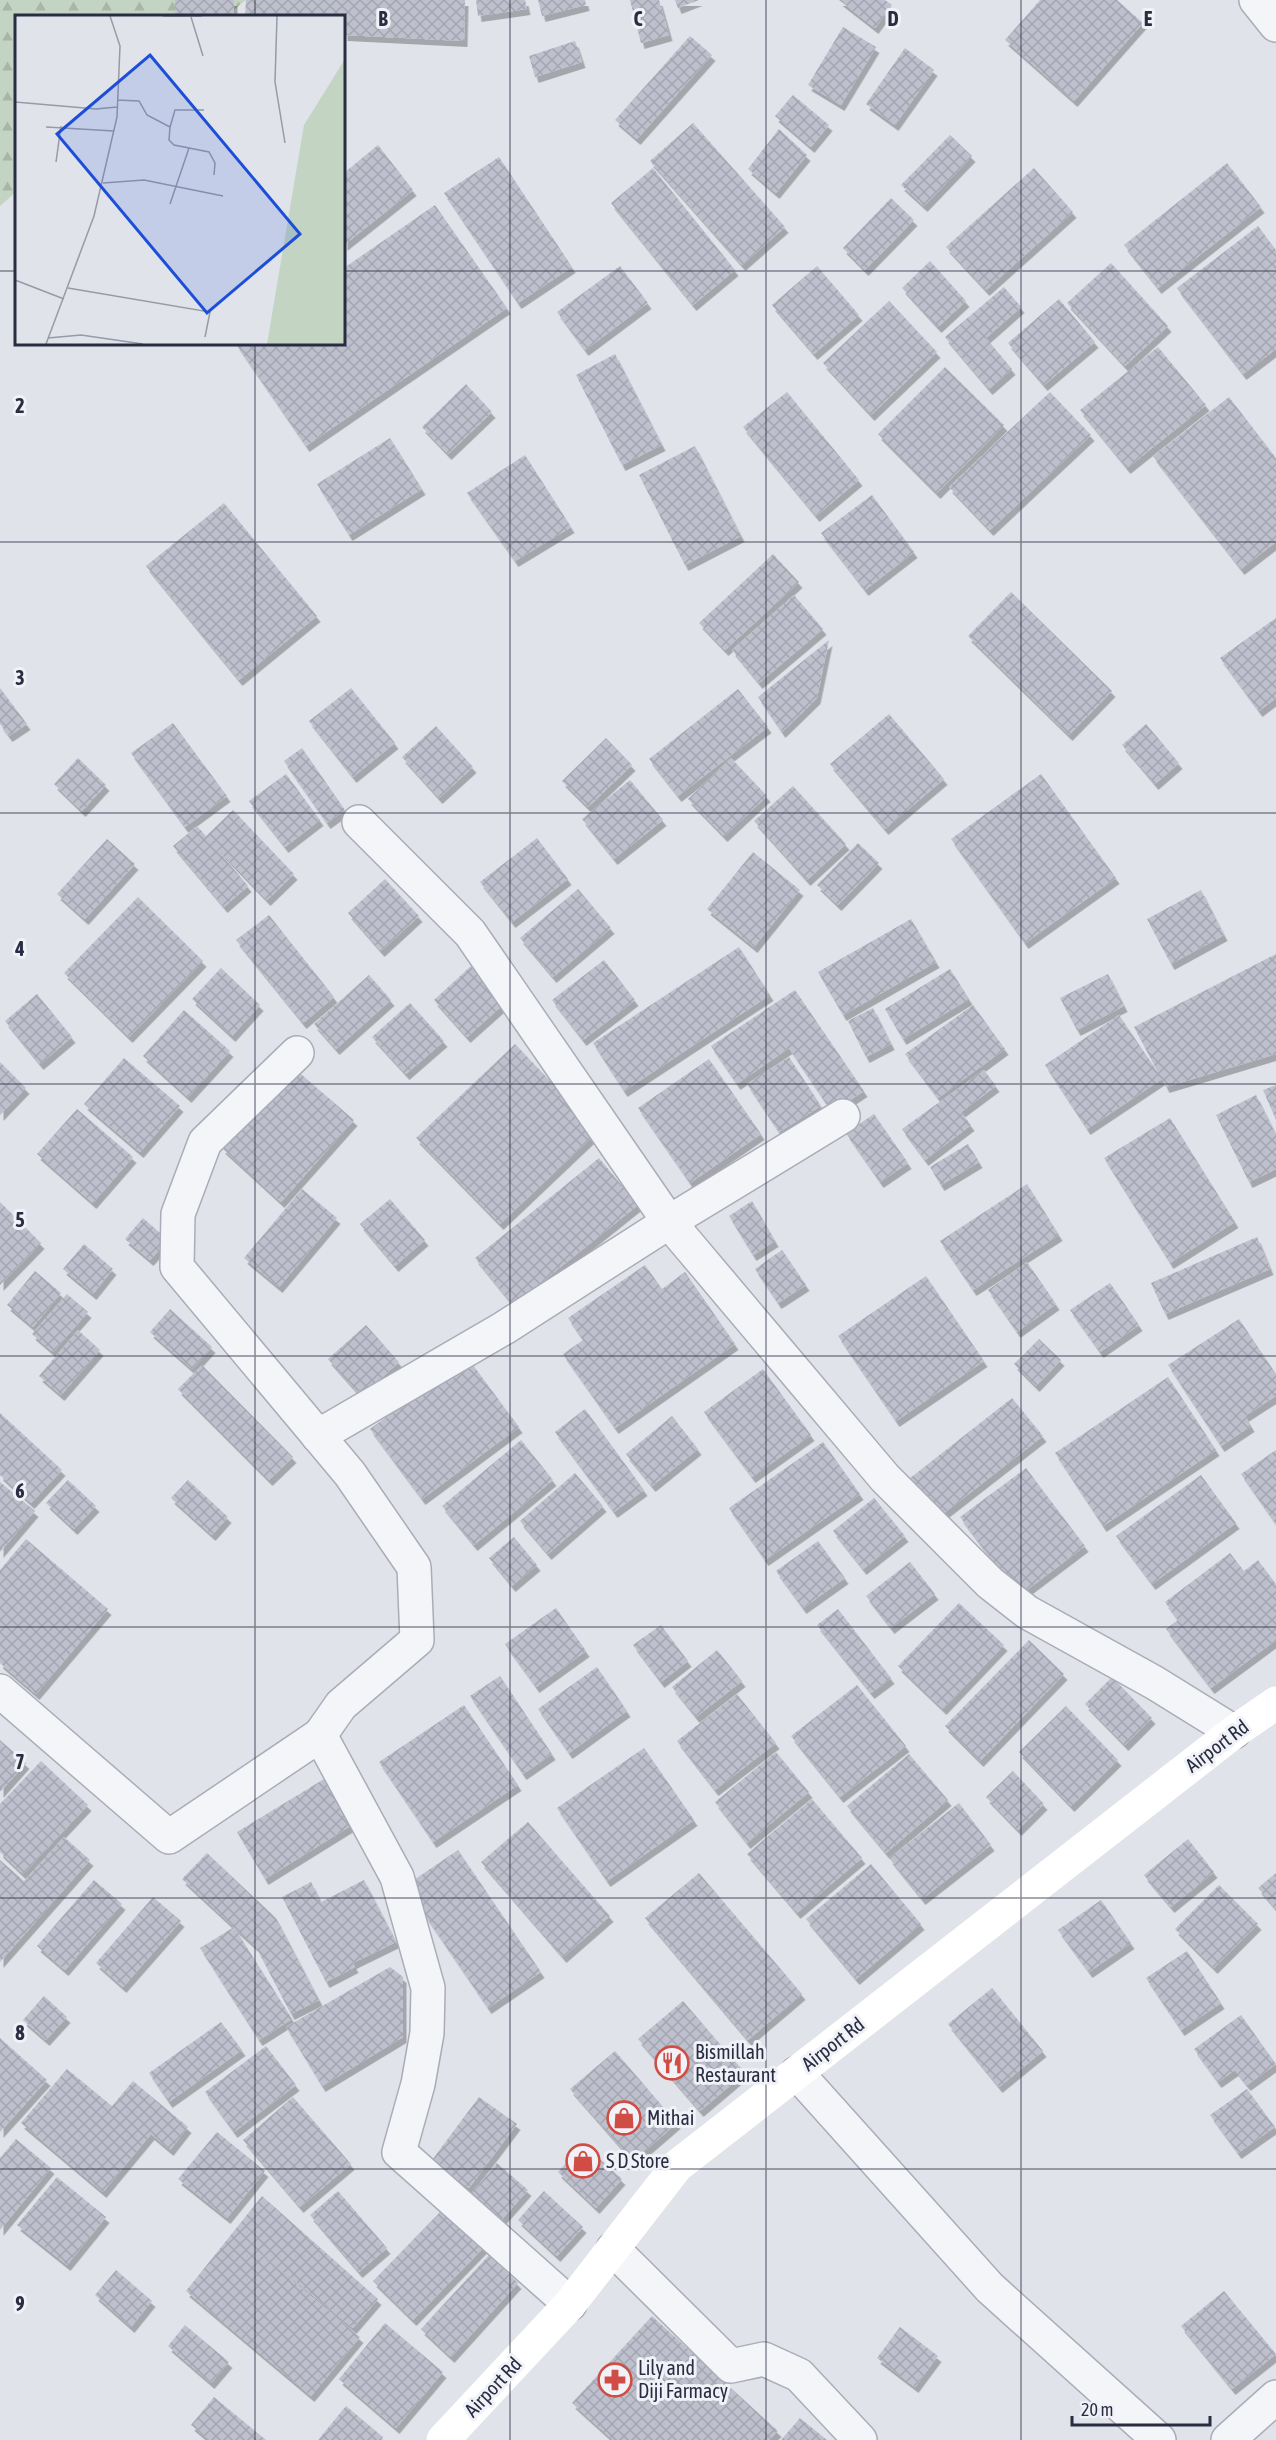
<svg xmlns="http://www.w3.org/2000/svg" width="1276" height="2440" font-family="'Asap Condensed',sans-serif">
	<defs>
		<pattern id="forest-firs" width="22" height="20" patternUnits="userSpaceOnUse" patternTransform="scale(1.5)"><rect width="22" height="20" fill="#c3d4c2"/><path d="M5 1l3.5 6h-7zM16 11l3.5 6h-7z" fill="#a8b6a8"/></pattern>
		<pattern id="building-cross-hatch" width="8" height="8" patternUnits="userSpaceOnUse" patternTransform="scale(1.5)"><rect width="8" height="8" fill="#bec1cd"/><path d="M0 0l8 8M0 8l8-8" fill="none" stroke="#a3a6b1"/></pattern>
		<filter id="shadow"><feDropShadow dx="3.5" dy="6" stdDeviation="0" flood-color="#0004"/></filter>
	</defs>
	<rect width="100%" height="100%" fill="#e1e3ea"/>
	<!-- forest -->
	<polygon fill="url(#forest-firs)" points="0,0 246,0 226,16 16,16 16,192 0,206"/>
	<!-- building -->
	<g fill="url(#building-cross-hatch)" filter="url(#shadow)">
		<rect x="175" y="0" width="59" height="16"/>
		<polygon points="246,0 465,0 464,41 344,35 344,16 245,16"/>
		<polygon points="476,0 525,0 527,9 478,16"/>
		<polygon points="538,0 585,0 586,5 542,16"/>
		<polygon points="630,0 659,0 669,35 641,43"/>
		<polygon points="675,0 699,0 678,8"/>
		<polygon points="839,0 885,0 892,5 875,28"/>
		<polygon points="1040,0 1117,0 1143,23 1074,101 1005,40"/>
		<polygon points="843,27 876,47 841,105 808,85"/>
		<polygon points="690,36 712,55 637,139 615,120"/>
		<polygon points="575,41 582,62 535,77 529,56"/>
		<polygon points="905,48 934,70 895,125 866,104"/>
		<polygon points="793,95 829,125 811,147 775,116"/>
		<polygon points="693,123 785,227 742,265 650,161"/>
		<polygon points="779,129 807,155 776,193 748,169"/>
		<polygon points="950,135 972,156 924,206 901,185"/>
		<polygon points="378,145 413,190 344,245 344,173"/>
		<polygon points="499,157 572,267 518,303 444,193"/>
		<polygon points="1227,163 1261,207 1158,288 1124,245"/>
		<polygon points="653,168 735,270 693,305 611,203"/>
		<polygon points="1034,168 1073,212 986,290 946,247"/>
		<polygon points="891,198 914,220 865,270 843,248"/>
		<polygon points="435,205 507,308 306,446 236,344 344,344 344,268"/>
		<polygon points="1258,226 1276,250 1276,349 1243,374 1177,288"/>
		<polygon points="930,261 966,301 938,327 902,288"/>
		<polygon points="1111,263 1168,326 1125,366 1067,303"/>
		<polygon points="620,266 648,303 585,350 557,312"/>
		<polygon points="817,266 859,315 814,354 772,305"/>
		<polygon points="1004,287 1021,307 986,338 1012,369 989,389 945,337"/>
		<polygon points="1059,299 1095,342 1044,385 1008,343"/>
		<polygon points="889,301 937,352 871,415 823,363"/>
		<polygon points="1158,347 1206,405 1127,468 1080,410"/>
		<polygon points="615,354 662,445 622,465 576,375"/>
		<polygon points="945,367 1004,425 937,493 878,434"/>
		<polygon points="466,384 492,412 448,454 422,427"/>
		<polygon points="787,392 859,480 816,516 743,427"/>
		<polygon points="1050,392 1091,435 990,530 949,487"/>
		<polygon points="1229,397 1276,458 1276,542 1241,569 1153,456"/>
		<polygon points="390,438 422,489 349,535 317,484"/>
		<polygon points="695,446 741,536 685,565 639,475"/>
		<polygon points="525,455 571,527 515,561 467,493"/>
		<polygon points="872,495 914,552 865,590 821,533"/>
		<polygon points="224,503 317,616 239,680 146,566"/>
		<polygon points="773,554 799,582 725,650 699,623"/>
		<polygon points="1011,592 1112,691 1069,735 968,636"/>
		<polygon points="794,595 823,629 759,683 732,650"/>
		<polygon points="1276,618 1276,698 1259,711 1220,658"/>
		<polygon points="829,640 817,698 782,732 758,697"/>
		<polygon points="0,688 27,724 9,736 0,724"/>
		<polygon points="351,688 395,743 353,777 309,721"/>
		<polygon points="738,689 768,727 678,796 649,759"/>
		<polygon points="889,714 944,779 885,829 830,764"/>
		<polygon points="173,723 227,796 185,827 131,753"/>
		<polygon points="1146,724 1179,763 1155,784 1122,745"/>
		<polygon points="436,726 473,767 439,798 402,757"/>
		<polygon points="606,738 632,765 588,807 562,781"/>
		<polygon points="302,748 345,810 327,823 284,761"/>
		<polygon points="78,758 106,785 82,811 54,784"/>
		<polygon points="731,758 767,796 724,836 688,799"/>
		<polygon points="286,774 320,820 285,847 249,801"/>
		<polygon points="1041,774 1116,878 1025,943 951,839"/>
		<polygon points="630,780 663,820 614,859 582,819"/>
		<polygon points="793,786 846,844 807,880 754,821"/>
		<polygon points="233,810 294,874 267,900 211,842 248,886 224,907 173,846 197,826 206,836"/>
		<polygon points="537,838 568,879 512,922 480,882"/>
		<polygon points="107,839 135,864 85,919 57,894"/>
		<polygon points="858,843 879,863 838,905 817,885"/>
		<polygon points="753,852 800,890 754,947 707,909"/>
		<polygon points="385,879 419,916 381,951 348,913"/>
		<polygon points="578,889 611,928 553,977 520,938"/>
		<polygon points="1201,890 1224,935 1171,964 1147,919"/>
		<polygon points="138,897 203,961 129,1037 64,973"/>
		<polygon points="269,915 334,997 303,1023 236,940"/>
		<polygon points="911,919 936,962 843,1015 818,972"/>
		<polygon points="739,947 770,995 624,1091 593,1043"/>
		<polygon points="1276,954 1276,1054 1166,1087 1162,1079 1087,1129 1045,1065 1119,1015 1159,1074 1134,1027"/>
		<polygon points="604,960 635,1000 583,1040 552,1000"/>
		<polygon points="471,966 505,1003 467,1037 434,1000"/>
		<polygon points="221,968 260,1005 232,1036 192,999"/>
		<polygon points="950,969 969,999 903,1039 885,1009"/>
		<polygon points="1108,974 1124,1006 1077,1030 1060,998"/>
		<polygon points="369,975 391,1000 336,1049 314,1024"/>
		<polygon points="795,990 864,1091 832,1112 789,1048 737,1084 711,1046"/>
		<polygon points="37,994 72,1037 40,1064 5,1021"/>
		<polygon points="410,1003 444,1041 406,1074 372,1037"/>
		<polygon points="973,1005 1005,1049 938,1098 905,1054"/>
		<polygon points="873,1008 891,1044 866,1057 848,1021"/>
		<polygon points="184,1010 230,1051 188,1097 143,1056"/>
		<polygon points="515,1044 598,1131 500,1224 416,1138"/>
		<polygon points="789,1057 821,1106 779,1132 747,1084"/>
		<polygon points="124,1058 180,1106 140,1152 84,1104"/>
		<polygon points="709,1059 761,1134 690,1183 638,1108"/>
		<polygon points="0,1062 26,1088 0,1115"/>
		<polygon points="294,1068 354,1120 281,1202 222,1148"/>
		<polygon points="984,1070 996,1086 961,1112 971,1125 925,1160 902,1129"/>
		<polygon points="1276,1085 1276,1120 1263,1090"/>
		<polygon points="1256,1095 1276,1135 1276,1169 1249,1182 1216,1115"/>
		<polygon points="77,1109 133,1157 93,1203 37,1154"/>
		<polygon points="874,1114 908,1163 880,1182 846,1133"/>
		<polygon points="1170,1118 1235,1222 1170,1263 1104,1158"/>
		<polygon points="968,1144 979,1162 941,1185 930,1167"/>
		<polygon points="599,1158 638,1205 513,1305 475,1258"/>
		<polygon points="1027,1184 1059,1235 973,1290 940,1241"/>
		<polygon points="302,1189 337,1218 279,1287 244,1258"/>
		<polygon points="390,1199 425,1240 395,1266 360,1224"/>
		<polygon points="752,1201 775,1241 753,1255 729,1216"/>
		<polygon points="0,1202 41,1243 0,1285"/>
		<polygon points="143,1218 168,1240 150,1260 125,1239"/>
		<polygon points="1257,1237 1270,1269 1165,1314 1151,1283"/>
		<polygon points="84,1244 113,1269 93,1294 63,1269"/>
		<polygon points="782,1250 806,1285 778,1303 755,1269"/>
		<polygon points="1027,1262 1056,1304 1017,1332 988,1290"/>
		<polygon points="645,1265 662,1289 685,1272 735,1344 615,1428 563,1354 583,1340 568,1318"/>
		<polygon points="35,1271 61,1293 33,1327 7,1305"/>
		<polygon points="926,1276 984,1361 896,1421 838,1336"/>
		<polygon points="1110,1283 1139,1325 1100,1352 1070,1310"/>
		<polygon points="67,1294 88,1312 53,1352 32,1334"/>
		<polygon points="170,1309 212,1347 192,1369 150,1332"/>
		<polygon points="1239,1319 1276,1374 1276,1396 1245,1416 1251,1426 1221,1446 1168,1365"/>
		<polygon points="366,1325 399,1362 361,1396 328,1359"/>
		<polygon points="78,1330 100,1350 61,1395 39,1376"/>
		<polygon points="1039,1339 1061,1360 1036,1386 1014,1364"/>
		<polygon points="467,1357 519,1427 422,1499 370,1429"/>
		<polygon points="202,1365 293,1457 269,1480 178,1389"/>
		<polygon points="763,1369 811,1435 752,1477 704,1412"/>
		<polygon points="1168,1377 1216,1450 1103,1526 1055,1453"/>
		<polygon points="1012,1398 1043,1436 939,1517 909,1479"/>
		<polygon points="585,1409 644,1490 614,1512 555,1432"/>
		<polygon points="0,1413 62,1470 31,1503 0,1475"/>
		<polygon points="672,1416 698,1449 652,1486 626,1454"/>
		<polygon points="521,1440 553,1480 474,1545 442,1506"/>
		<polygon points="823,1442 860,1494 765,1560 729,1508"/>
		<polygon points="1276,1450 1276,1524 1241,1474"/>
		<polygon points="1026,1468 1085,1546 1019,1596 960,1517"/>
		<polygon points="575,1473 603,1506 548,1554 520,1521"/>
		<polygon points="1201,1475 1236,1523 1152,1584 1116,1536"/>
		<polygon points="68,1480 96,1506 74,1529 46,1503"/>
		<polygon points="188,1480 228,1517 212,1535 171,1498"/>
		<polygon points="0,1482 35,1511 0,1552"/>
		<polygon points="874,1498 905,1536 863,1569 833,1531"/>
		<polygon points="514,1537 537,1565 512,1586 489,1558"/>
		<polygon points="26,1539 108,1609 36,1694 0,1663 0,1570"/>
		<polygon points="818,1541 845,1578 803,1608 776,1571"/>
		<polygon points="1230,1553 1244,1571 1258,1560 1276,1584 1276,1640 1211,1688 1166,1629 1178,1620 1165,1602"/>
		<polygon points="910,1562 935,1594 891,1628 866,1596"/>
		<polygon points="959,1603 1004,1645 943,1709 898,1666"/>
		<polygon points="556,1608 586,1651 536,1687 505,1644"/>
		<polygon points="838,1609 891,1678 871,1693 817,1625"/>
		<polygon points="661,1625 688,1661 661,1682 633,1645"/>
		<polygon points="1029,1640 1064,1674 980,1761 945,1726"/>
		<polygon points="717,1650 742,1681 696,1717 672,1687"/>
		<polygon points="597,1667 627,1711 569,1753 538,1709"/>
		<polygon points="500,1676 552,1754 523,1774 470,1696"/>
		<polygon points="1112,1677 1152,1718 1125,1745 1085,1704"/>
		<polygon points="857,1685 906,1746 840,1797 791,1736"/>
		<polygon points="737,1694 776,1743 715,1790 677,1741"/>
		<polygon points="464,1705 518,1785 433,1842 379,1762"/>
		<polygon points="1066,1706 1118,1760 1071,1806 1019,1752"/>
		<polygon points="0,1740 26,1763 0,1792"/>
		<polygon points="644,1748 694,1820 607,1881 557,1808"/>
		<polygon points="776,1752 809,1792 747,1843 715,1802"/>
		<polygon points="909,1754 948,1800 886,1853 847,1806"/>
		<polygon points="41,1761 88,1805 23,1874 0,1852 0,1804"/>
		<polygon points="1013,1771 1044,1804 1018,1830 986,1797"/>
		<polygon points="324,1779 352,1825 265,1879 237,1832"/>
		<polygon points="812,1799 862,1858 797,1913 747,1854"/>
		<polygon points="959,1803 991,1845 922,1899 889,1858"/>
		<polygon points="528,1822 610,1916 563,1957 481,1862"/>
		<polygon points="64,1837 90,1860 0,1962 0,1860 24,1881"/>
		<polygon points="1188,1839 1214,1872 1171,1907 1144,1875"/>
		<polygon points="458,1850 541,1972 488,2008 405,1886"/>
		<polygon points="207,1853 276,1918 319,2000 291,2014 256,1947 234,1927 292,2019 259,2040 200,1948 234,1927 182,1879"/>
		<polygon points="871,1864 921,1924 856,1979 806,1919"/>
		<polygon points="699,1873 802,1994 748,2040 645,1918"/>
		<polygon points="1276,1873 1276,1909 1258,1888"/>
		<polygon points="94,1880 122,1904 65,1970 37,1946"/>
		<polygon points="364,1880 396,1942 353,1963 355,1967 326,1982 282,1897 311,1882 321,1902"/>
		<polygon points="1219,1885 1258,1924 1214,1968 1175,1929"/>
		<polygon points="153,1897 181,1921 123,1987 96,1963"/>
		<polygon points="1101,1900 1131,1943 1089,1972 1058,1930"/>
		<polygon points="1187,1951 1221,2003 1181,2030 1146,1978"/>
		<polygon points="390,1967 403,1977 403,2037 322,2086 286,2027"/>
		<polygon points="992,1988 1043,2051 999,2087 948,2024"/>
		<polygon points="44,1996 67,2017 46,2040 23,2020"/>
		<polygon points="683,2001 745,2073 700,2111 638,2039"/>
		<polygon points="1241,2015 1276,2064 1247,2085 1235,2070 1218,2082 1194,2049"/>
		<polygon points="221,2022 242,2050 169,2102 149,2073"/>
		<polygon points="0,2038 47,2080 0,2132"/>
		<polygon points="266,2046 296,2085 234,2132 205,2092"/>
		<polygon points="615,2051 677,2123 633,2161 570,2089"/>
		<polygon points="67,2069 112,2106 133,2081 188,2127 170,2150 151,2134 103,2192 21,2123"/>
		<polygon points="1247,2089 1275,2127 1238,2153 1210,2115"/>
		<polygon points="293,2097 351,2164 300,2207 243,2140"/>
		<polygon points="479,2097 517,2124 469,2188 432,2160"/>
		<polygon points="217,2132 265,2171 227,2218 178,2179"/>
		<polygon points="16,2139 51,2168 0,2230 0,2158"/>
		<polygon points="583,2144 622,2179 596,2208 558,2172"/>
		<polygon points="497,2163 528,2190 497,2225 467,2198"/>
		<polygon points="57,2177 106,2217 67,2265 17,2225"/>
		<polygon points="338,2191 387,2248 359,2272 310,2215"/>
		<polygon points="544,2191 583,2227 557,2256 518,2220"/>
		<polygon points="262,2196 378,2299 353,2328 238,2235 360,2337 311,2396 186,2291"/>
		<polygon points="446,2206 487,2244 413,2320 373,2281"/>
		<polygon points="489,2255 518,2283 451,2357 421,2329"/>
		<polygon points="116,2270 152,2301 131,2327 95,2295"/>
		<polygon points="1224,2291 1276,2354 1232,2389 1181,2326"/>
		<polygon points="652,2316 778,2431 769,2440 613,2440 572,2403"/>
		<polygon points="385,2323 443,2372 396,2428 339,2379"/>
		<polygon points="185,2325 229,2362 211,2383 168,2346"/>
		<polygon points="900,2327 938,2356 915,2387 877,2358"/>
		<polygon points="214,2397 266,2440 209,2440 191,2425"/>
		<polygon points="346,2406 383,2437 381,2440 318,2440"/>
		<polygon points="800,2418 827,2440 781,2440"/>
	</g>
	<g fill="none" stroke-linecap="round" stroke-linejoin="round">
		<defs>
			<g id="minor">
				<polyline points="1256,0 1276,25"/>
				<polyline points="359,822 470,933 669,1222 885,1478 990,1583 1027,1612 1155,1683 1234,1732"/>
				<polyline points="297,1053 205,1142 178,1214 177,1267 350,1474 414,1567 417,1640 341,1705 320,1735 397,1877 428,1988 427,2033 418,2084 399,2152 570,2304"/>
				<polyline points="318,1436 504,1328 669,1222 843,1116"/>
				<polyline points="0,1691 169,1837 320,1735"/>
				<polyline points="797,2073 990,2288 1159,2440"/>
				<polyline points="613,2249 731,2366 764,2359 799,2375 860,2440"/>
				<polyline points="1228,2440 1276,2397"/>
			</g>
		</defs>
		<!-- minor casing -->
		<use href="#minor" stroke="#aaacb8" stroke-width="36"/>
		<!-- minor -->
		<use href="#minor" stroke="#f4f5f8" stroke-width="33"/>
		<!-- secondary -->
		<polyline stroke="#fff" stroke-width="33" points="443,2440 570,2304 677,2166 1234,1732 1276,1703"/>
	</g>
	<!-- grid -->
	<path fill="none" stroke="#292d42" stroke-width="1.5" stroke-opacity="0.55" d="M255,0V16M510,0V2440M766,0V2440M1021,0V2440M0,271H16M344,271H1276M255,344V2440M0,542H1276M0,813H1276M0,1084H1276M0,1356H1276M0,1627H1276M0,1898H1276M0,2169H1276"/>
	<!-- icons -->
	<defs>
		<symbol id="restaurant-ring" viewBox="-11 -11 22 22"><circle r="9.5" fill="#f1f2f7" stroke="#d04d46" stroke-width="1.5"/><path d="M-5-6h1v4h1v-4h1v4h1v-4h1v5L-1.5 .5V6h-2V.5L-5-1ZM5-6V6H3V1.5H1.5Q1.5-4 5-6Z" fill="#d04d46"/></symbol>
		<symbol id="shop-ring" viewBox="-11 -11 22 22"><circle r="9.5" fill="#f1f2f7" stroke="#d04d46" stroke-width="1.5"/><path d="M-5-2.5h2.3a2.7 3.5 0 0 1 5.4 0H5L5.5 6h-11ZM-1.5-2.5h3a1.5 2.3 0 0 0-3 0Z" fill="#d04d46"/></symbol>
		<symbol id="pharmacy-ring" viewBox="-11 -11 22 22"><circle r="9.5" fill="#f1f2f7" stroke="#d04d46" stroke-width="1.5"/><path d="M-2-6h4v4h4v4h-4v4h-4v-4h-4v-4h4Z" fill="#d04d46"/></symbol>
	</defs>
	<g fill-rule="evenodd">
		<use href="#restaurant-ring" x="653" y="2044" width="38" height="38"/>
		<use href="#shop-ring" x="605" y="2099" width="38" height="38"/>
		<use href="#shop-ring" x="564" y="2142" width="38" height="38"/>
		<use href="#pharmacy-ring" x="596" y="2361" width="38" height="38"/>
	</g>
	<g text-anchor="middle" stroke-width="6" stroke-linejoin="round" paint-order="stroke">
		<!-- street labels -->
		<g font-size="20" fill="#292d42" stroke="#f1f2f7">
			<text transform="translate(1217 1746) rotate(-37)" y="7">Airport Rd</text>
			<text transform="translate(833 2044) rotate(-38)" y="7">Airport Rd</text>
			<text transform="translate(493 2387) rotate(-47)" y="7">Airport Rd</text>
		</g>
		<!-- poi labels -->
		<g font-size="20" fill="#292d42" stroke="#f1f2f7" text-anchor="start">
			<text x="695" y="2059">Bismillah<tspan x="695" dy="23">Restaurant</tspan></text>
			<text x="647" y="2125">Mithai</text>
			<text x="606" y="2168">S D Store</text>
			<text x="638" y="2375">Lily and<tspan x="638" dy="23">Diji Farmacy</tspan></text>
		</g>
	</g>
	<!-- overview -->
	<g transform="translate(15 15)">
		<rect width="330" height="330" fill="#e1e3ea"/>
		<path d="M330,44V329H252L289,110Z" fill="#c3d4c2"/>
		<path fill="none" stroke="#979aa7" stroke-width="1.5" d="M148,1H187M262,1L260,67L270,128M176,2L188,41M102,85L124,86L132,100L155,112L154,125L159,130L194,137L200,148L199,160M0,87L81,94L102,92M31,112L99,116M155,112L160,95H189M41,147L46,111M88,168L129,165L208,181M155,189L174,133M0,265L49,284M53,273L195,297L190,322M33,323L66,320L128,329M31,329L79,201L102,102L105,31L95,1"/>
		<path fill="#1d4ed8" fill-opacity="0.15" stroke="#1d4ed8" stroke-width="3" d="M135,40L285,219L192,298L42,119Z"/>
		<rect width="330" height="330" fill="none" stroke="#292d42" stroke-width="3"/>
	</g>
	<g font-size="20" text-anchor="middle" font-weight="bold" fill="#292d42" stroke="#f1f2f7" stroke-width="6" stroke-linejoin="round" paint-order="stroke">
		<text x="383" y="26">B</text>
		<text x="638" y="26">C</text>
		<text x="893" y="26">D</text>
		<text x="1148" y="26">E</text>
		<text x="20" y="413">2</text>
		<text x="20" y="685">3</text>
		<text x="20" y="956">4</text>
		<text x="20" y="1227">5</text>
		<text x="20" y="1498">6</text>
		<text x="20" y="1769">7</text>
		<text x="20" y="2040">8</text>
		<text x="20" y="2311">9</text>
	</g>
	<!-- scale -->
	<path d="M1072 2416v9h138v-9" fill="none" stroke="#292d42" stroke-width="3"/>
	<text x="1081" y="2416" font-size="18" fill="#292d42" stroke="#f1f2f7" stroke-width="4.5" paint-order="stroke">20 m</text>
</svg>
